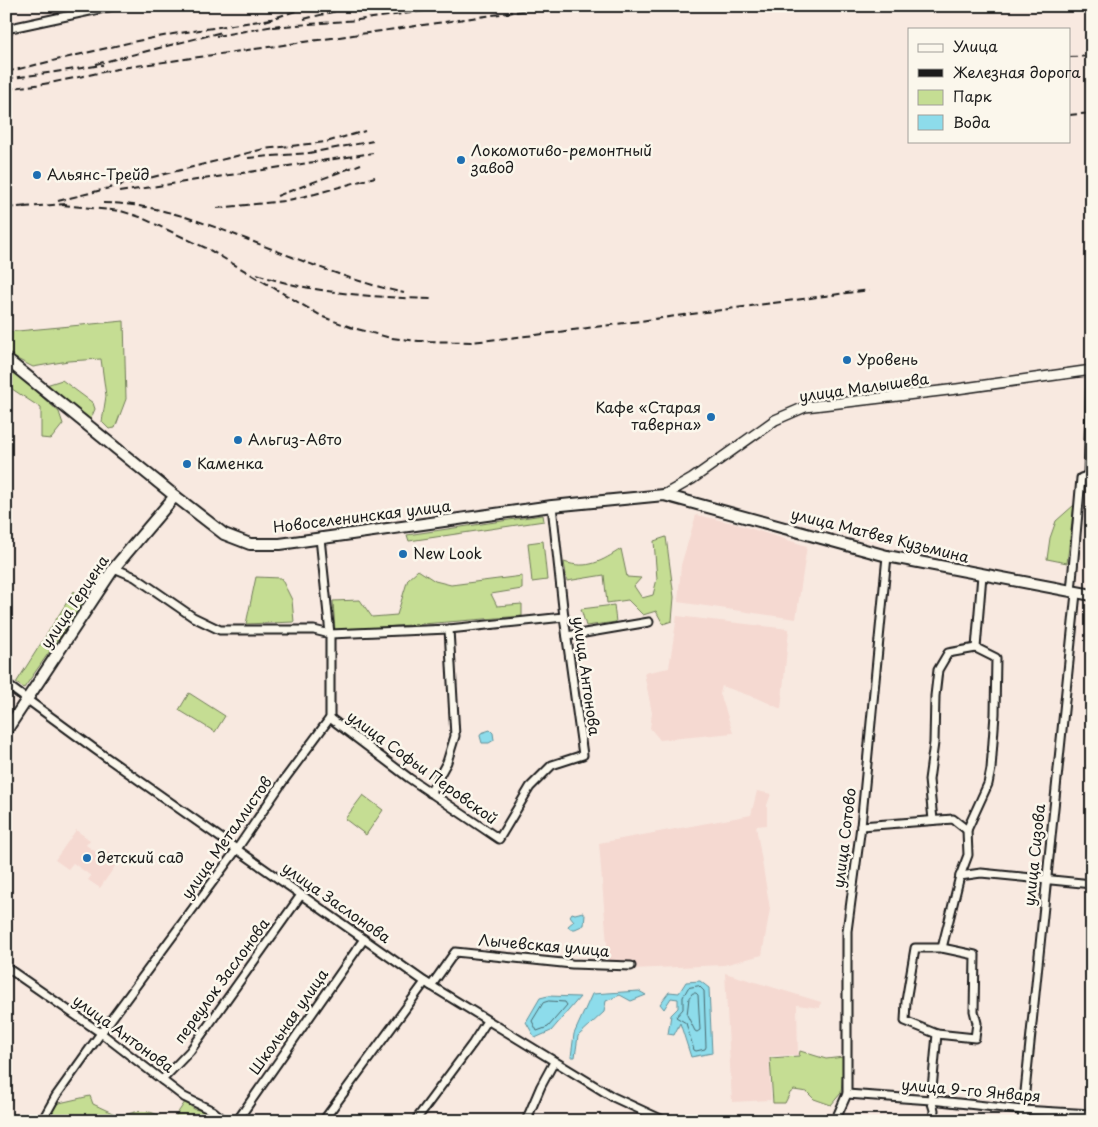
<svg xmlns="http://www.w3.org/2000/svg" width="1098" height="1127" font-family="'Playpen Sans',sans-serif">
	<rect width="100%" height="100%" fill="#f8e9e0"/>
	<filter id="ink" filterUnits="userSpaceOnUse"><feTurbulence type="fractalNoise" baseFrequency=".02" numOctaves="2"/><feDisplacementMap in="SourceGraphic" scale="10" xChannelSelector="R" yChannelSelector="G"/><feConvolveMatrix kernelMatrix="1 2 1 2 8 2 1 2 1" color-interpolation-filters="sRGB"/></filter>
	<g filter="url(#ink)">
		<!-- built -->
		<g fill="#f5d9d1">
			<polygon points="696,515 733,523 807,546 796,619 678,602 681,565"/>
			<polygon points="677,616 789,629 781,709 762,700 722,686 720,693 733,733 660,740 650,728 652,713 644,673 669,668"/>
			<polygon points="757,791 771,794 767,805 767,825 756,826 770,909 762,955 724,965 609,970 599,843 751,815"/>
			<polygon points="76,830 90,840 86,845 103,857 108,851 120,859 100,888 88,880 91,876 73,863 68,869 55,860"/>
			<polygon points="725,973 821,1002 820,1008 797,1005 798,1055 769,1056 771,1100 732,1102"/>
		</g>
		<!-- green -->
		<g fill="#c5dd93" stroke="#707c58">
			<polygon points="124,321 126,399 115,428 109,429 102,422 106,396 101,359 68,361 33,367 15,358 6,351 6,329 7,332"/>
			<polygon points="6,365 59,412 63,424 51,439 41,438 41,408 6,385"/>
			<polygon points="62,380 93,403 95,409 89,423 43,386"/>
			<polygon points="1074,505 1067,563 1047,559 1050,538 1056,521"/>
			<polygon points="543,515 544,521 409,541 407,535"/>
			<path d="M666,537L674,597L672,621L663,624L656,611L643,615L628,600L607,603L604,575L567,581L564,562C588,570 602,561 621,549L627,577L641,578L634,586L642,598L653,595L657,579L654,541Z"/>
			<polygon points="543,541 547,580 532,582 528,543"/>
			<polygon points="418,570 435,581 451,585 522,576 522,589 491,594 497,606 522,604 522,616 335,631 333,601 360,600 372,617 397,615 408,579"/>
			<polygon points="256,577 281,578 292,600 294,622 246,624"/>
			<polygon points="74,591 85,601 24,688 16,683"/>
			<polygon points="614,605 616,622 586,626 581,609"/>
			<polygon points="189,693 225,716 215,732 179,710"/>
			<polygon points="363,795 383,810 366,835 345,819"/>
			<polygon points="800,1051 826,1059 844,1057 841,1093 831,1105 814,1099 807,1092 794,1090 790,1093 785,1103 773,1103 770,1058 799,1056"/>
			<path d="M90,1096L93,1104L121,1117C137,1109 153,1109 167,1121H47L55,1104Z"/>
			<polygon points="185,1102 194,1109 207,1112 207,1118 191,1120 186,1117 178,1121 167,1121 175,1117"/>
		</g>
		<!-- water -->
		<g fill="#8ddceb" stroke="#608f98">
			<polygon points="490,730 493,733 494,740 489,743 482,743 480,736 481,733"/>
			<polygon points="583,912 585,915 584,925 575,929 570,929 568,926 574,921 570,916 572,913 575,914"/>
			<polygon points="700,981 709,988 712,1053 691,1057 680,1023 674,1035 668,1034 671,1015 678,1008 678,999 671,998 664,1009 660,1004 669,992 679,993 686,982"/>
			<polygon points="639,991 646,995 631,1001 620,995 606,1001 604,1012 578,1036 575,1057 571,1057 574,1034 592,994"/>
			<polygon points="548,996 580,997 551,1031 535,1038 526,1022 540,998"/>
		</g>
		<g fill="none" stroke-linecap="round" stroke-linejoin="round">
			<!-- shore -->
			<g stroke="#49696f" stroke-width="1">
				<polygon points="699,986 704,991 706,1047 705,1049 696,1051 694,1050 686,1023 676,1017 683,1009 683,997 688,988"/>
				<polygon points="693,993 696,993 698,995 700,1030 697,1032 695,1031 687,1015 689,998"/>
				<polygon points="549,1001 565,1002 567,1005 548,1027 537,1031 532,1021 543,1003"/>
			</g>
			<defs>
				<g id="minor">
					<polyline points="6,29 113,6"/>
					<polyline points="1088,475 1091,370"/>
					<polyline points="114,568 135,577 193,617 220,630 314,630 330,634 449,629 564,617"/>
					<polyline points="1071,592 1081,478 1092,474"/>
					<polyline points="567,636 649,622"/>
					<polyline points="6,684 96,750 425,982 613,1097 665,1121"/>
					<polyline points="330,718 409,778 499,839 530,787 552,765 583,755 564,617 552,506"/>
					<polyline points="430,793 447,762 455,736 449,629"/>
					<polyline points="933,820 929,780 934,743 935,696 938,670 948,653 976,648 982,575"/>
					<polyline points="861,826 953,819 967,830 988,784 991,769 995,714 996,658 976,648"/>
					<polyline points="960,876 981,873 1092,884"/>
					<polygon points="915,948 942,948 975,955 974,1011 977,1023 975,1038 937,1034 905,1021 906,1001"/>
					<polyline points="942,948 960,876 968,855 967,830"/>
					<polyline points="6,967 101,1033 184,1097 213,1111 225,1121"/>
					<polyline points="431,986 455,952 572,964 631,966"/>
					<polyline points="162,1080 190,1051 301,895"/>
					<polyline points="847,1094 931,1100 1022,1110 1092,1114"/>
					<polyline points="42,1121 56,1096 101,1033 237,849 284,780 330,718 330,634 320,538"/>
					<polyline points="237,1121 364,939"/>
					<polyline points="323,1121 425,982"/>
					<polyline points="415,1121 473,1043 487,1021"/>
					<polyline points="526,1121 541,1086 554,1062"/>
					<polyline points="835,1121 847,1094 847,931 861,826 887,556"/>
					<polyline points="933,1121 934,1110 931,1100 937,1034"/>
					<polyline points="1022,1121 1076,593"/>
				</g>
				<polyline id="tertiary" points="664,495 692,479 775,420 805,407 957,389 1092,370"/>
				<g id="secondary">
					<polyline points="6,359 175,496 224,534 250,544 280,544 552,506 664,495 887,556 1092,595"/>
					<polyline points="6,731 114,568 175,496"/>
				</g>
			</defs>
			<!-- minor casing -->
			<use href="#minor" stroke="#1c1c1c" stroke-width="11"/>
			<!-- tertiary casing -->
			<use href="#tertiary" stroke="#1c1c1c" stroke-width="12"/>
			<!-- secondary casing -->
			<use href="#secondary" stroke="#1c1c1c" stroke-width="14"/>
			<!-- minor -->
			<use href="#minor" stroke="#fbf7ec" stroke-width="7"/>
			<!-- tertiary -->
			<use href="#tertiary" stroke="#fbf7ec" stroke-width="9"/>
			<!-- secondary -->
			<use href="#secondary" stroke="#fbf7ec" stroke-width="10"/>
			<!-- rail -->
			<g stroke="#1c1c1c" stroke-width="2" stroke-dasharray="8 4" stroke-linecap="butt">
				<polyline points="304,19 357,6"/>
				<polyline points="265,21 311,6"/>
				<polyline points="273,27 358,20 462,6"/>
				<polyline points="216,36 280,25"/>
				<polyline points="1069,57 1092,56"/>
				<polyline points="96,64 222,32"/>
				<polyline points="6,72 132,42 173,34 272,19"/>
				<polyline points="6,79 103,65"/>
				<polyline points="6,89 50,83 122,68 556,6"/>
				<polyline points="1069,115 1092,113"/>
				<polyline points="248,158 309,153 373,141"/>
				<polyline points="119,192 373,153"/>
				<polyline points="277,196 361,164"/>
				<polyline points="58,201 264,149 326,142 365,131"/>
				<path d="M103,203C153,203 200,221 246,239C298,259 350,281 404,293"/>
				<polyline points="62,205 121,211 140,217 208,249 323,317 353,328 391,338 419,341 471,342 536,335 869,290"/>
				<polyline points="23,207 68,204"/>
				<polyline points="6,208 29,206"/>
				<polyline points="217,208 284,201 315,194 375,177"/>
				<path d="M257,274C308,293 379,298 434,299"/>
			</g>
		</g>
	</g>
	<!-- markers -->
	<g fill="#1f6fb2" stroke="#fbf7ec" stroke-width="2">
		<circle cx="461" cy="160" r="5"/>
		<circle cx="37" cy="175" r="5"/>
		<circle cx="847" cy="360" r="5"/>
		<circle cx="711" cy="417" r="5"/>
		<circle cx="238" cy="440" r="5"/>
		<circle cx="187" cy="464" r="5"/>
		<circle cx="403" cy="554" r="5"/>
		<circle cx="87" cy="858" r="5"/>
	</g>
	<g text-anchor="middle" stroke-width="5" stroke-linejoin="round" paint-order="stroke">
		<!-- poi labels -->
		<g font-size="15" fill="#1c1c1c" stroke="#fbf7ec" text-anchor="start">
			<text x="471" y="156">Локомотиво-ремонтный<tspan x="471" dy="17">завод</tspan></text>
			<text x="47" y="180">Альянс-Трейд</text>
			<text x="857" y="365">Уровень</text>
			<text x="701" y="413" text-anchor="end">Кафе «Старая<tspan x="701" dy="17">таверна»</tspan></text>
			<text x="248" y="445">Альгиз-Авто</text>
			<text x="197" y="469">Каменка</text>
			<text x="413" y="559">New Look</text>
			<text x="97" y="863">детский сад</text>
		</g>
		<!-- street labels -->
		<g font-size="15" fill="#1c1c1c" stroke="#fbf7ec">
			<text transform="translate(864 388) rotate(-8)" y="5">улица Малышева</text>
			<text transform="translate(362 517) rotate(-7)" y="5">Новоселенинская улица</text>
			<text transform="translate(880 536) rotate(14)" y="5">улица Матвея Кузьмина</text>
			<text transform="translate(75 602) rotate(-56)" y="5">улица Герцена</text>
			<text transform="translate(586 676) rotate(82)" y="5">улица Антонова</text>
			<text transform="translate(422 768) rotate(36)" y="5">улица Софьи Перовской</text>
			<text transform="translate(227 838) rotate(-55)" y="5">улица Металлистов</text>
			<text transform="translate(845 838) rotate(-83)" y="5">улица Сотово</text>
			<text transform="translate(1035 855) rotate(-84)" y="5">улица Сизова</text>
			<text transform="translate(336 903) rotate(35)" y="5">улица Заслонова</text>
			<text transform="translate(544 946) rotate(5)" y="5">Лычевская улица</text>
			<text transform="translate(222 981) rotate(-54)" y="5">переулок Заслонова</text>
			<text transform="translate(289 1022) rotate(-55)" y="5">Школьная улица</text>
			<text transform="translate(123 1034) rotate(36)" y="5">улица Антонова</text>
			<text transform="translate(971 1091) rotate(5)" y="5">улица 9-го Января</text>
		</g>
	</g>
	<!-- margin -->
	<rect width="1098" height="1127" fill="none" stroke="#fbf7ec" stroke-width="25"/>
	<rect x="12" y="12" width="1073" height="1102" fill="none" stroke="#1c1c1c" stroke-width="2" filter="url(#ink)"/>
	<!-- legend -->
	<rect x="908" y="28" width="162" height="115" fill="#fbf7ec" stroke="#a29f99"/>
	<rect x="918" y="44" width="25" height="8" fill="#fbf7ec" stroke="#a29f99"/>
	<text x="953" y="52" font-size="15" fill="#1c1c1c">Улица</text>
	<rect x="918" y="69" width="25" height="8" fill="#1c1c1c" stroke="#a29f99"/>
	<text x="953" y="78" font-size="15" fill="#1c1c1c">Железная дорога</text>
	<rect x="918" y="90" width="25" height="15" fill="#c5dd93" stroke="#a29f99"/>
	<text x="953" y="102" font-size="15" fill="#1c1c1c">Парк</text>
	<rect x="918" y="115" width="25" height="15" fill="#8ddceb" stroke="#a29f99"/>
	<text x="953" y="128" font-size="15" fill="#1c1c1c">Вода</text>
</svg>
